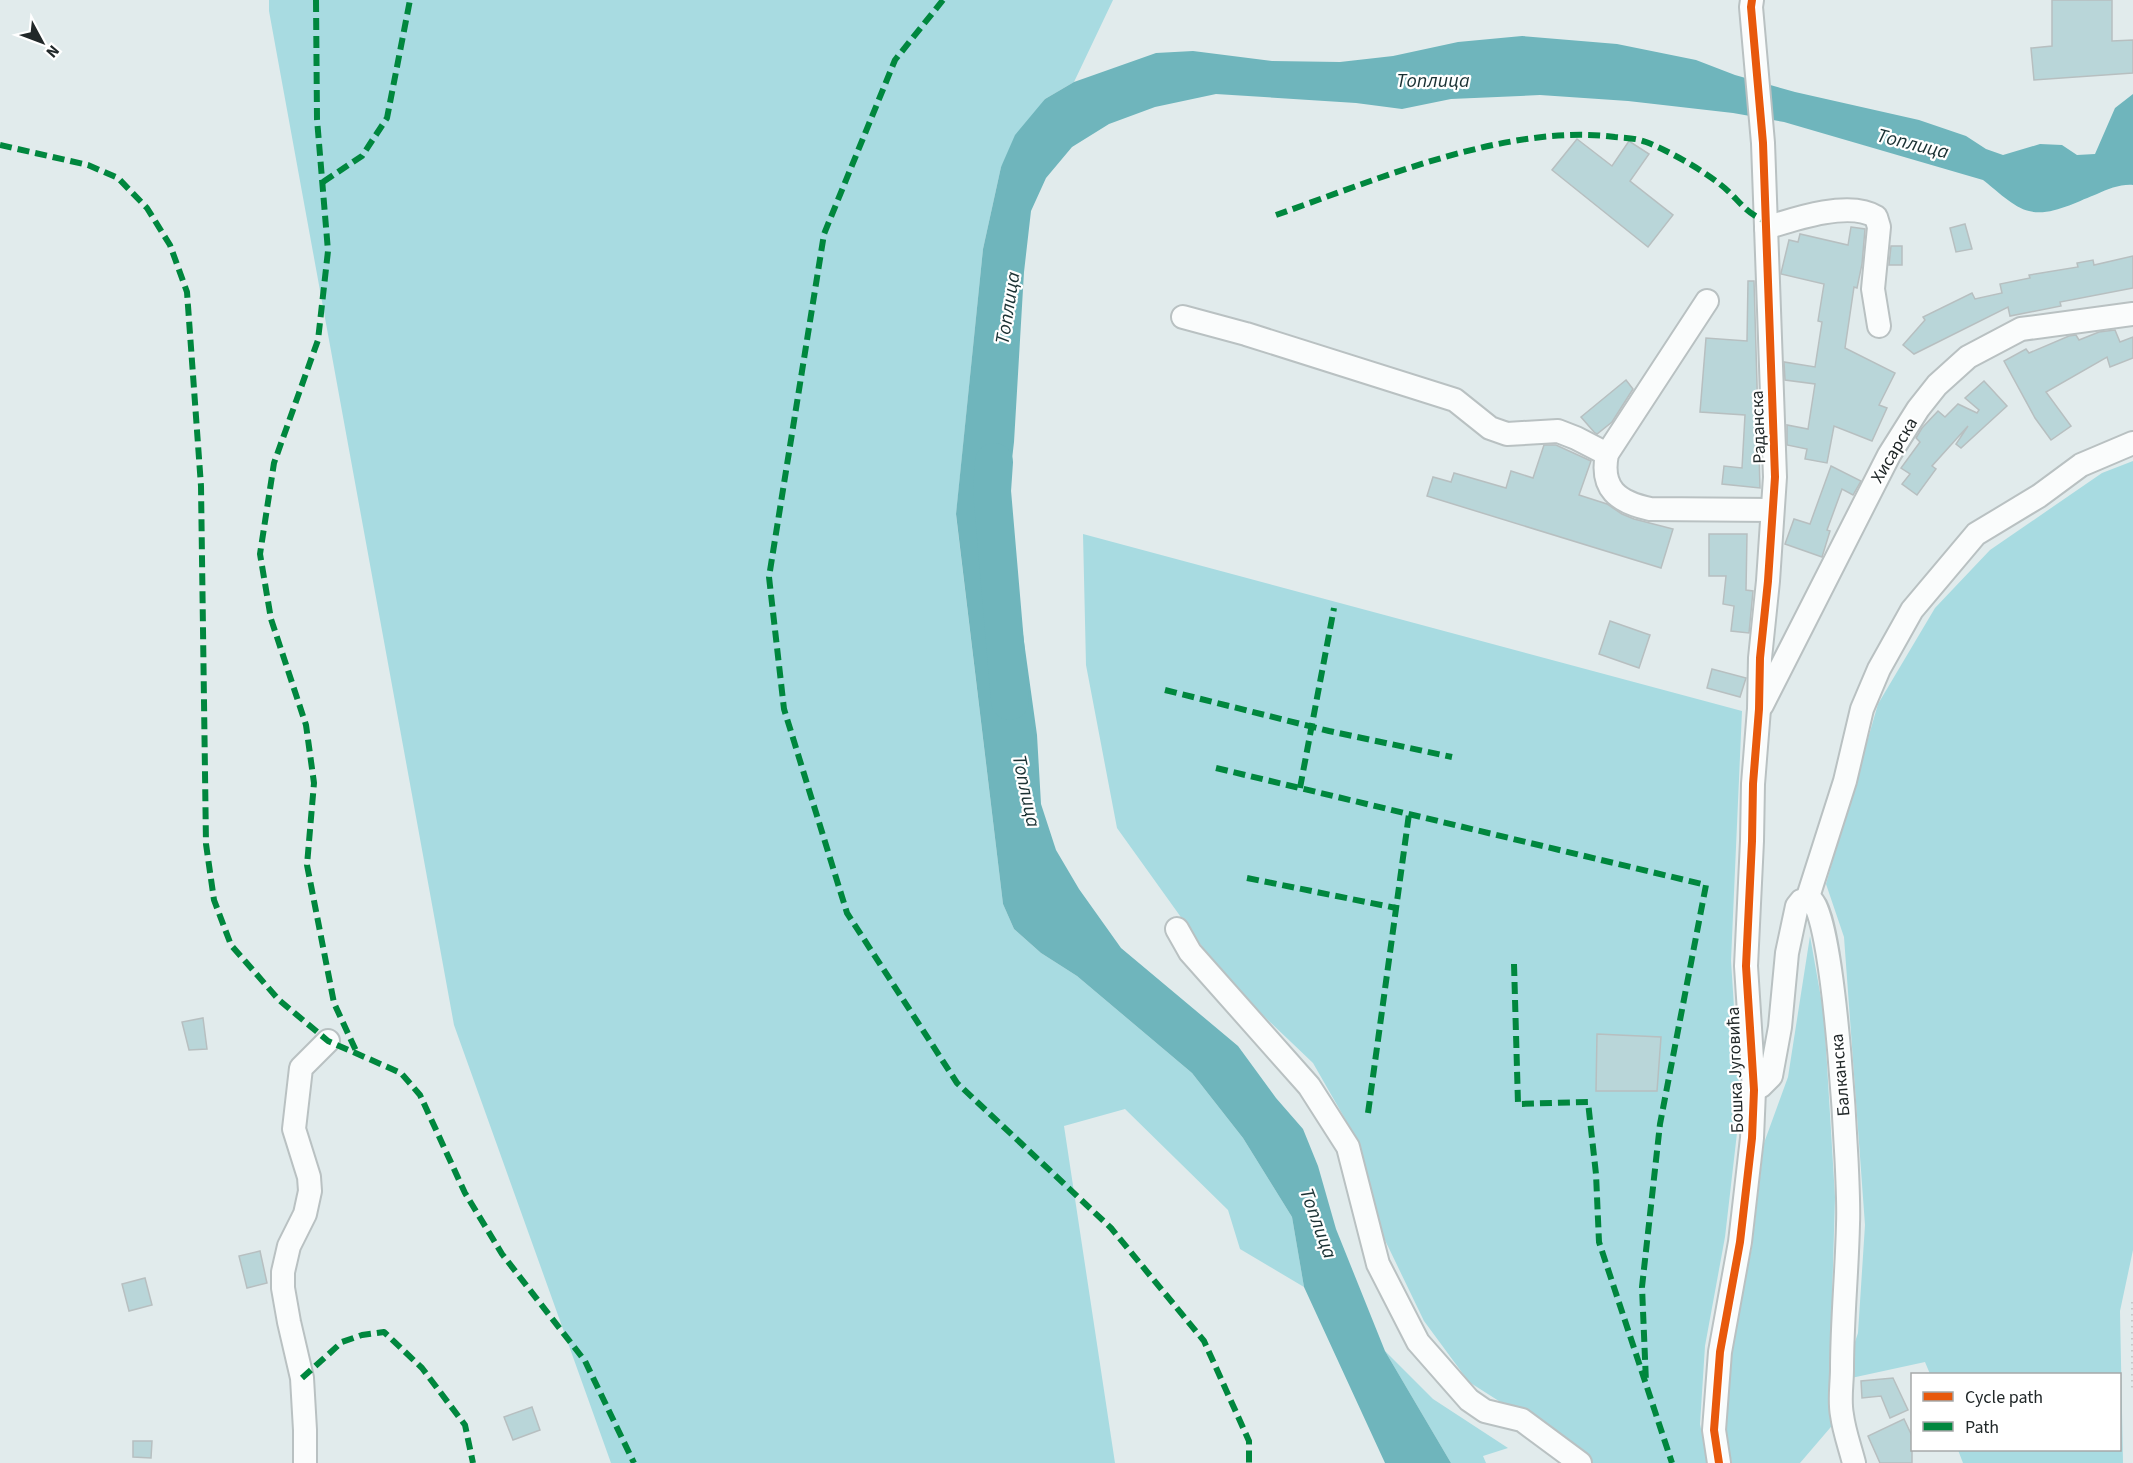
<svg xmlns="http://www.w3.org/2000/svg" width="2133" height="1463" font-family="'Source Sans 3',sans-serif">
	<rect width="100%" height="100%" fill="#e1ebec"/>
	<!-- green -->
	<g fill="#a8dbe1">
		<polygon points="269,0 1113,0 1074,82 1045,99 1001,167 983,249 956,515 1003,904 1014,929 1041,953 1077,976 1192,1073 1243,1138 1292,1217 1304,1287 1240,1249 1228,1210 1125,1109 1064,1126 1115,1463 611,1463 454,1025 269,11"/>
		<polygon points="2133,461 2133,1250 2120,1311 2123,1463 1963,1463 1958,1450 2120,1450 2120,1374 1930,1374 1925,1362 1842,1380 1836,1421 1800,1463 1732,1463 1726,1437 1731,1352 1752,1247 1764,1143 1788,1077 1810,936 1824,1015 1835,1197 1832,1300 1842,1324 1843,1377 1858,1333 1865,1225 1844,937 1826,884 1878,704 1935,608 1990,550 2102,473"/>
		<polygon points="1083,534 1742,711 1731,961 1739,1084 1737,1133 1725,1237 1705,1346 1700,1424 1708,1463 1587,1463 1540,1427 1469,1382 1424,1321 1383,1236 1356,1138 1313,1063 1226,980 1117,828 1086,665"/>
		<polygon points="1385,1351 1433,1399 1508,1448 1483,1456 1486,1463 1451,1463"/>
	</g>
	<!-- water -->
	<path fill="#6fb5bc" fill-rule="evenodd" d="M1522,36L1617,44L1696,60L1735,75L1795,92L1919,120L1966,136L1986,149L2003,155L2040,144L2062,145L2077,155L2095,154L2115,108L2133,94V185C2121,184 2108,189 2097,194C2078,201 2050,217 2029,211C2014,208 1995,189 1983,180L1784,122L1733,113L1628,101L1540,95L1451,99L1402,109L1356,103L1216,94L1155,107L1109,124L1072,147L1046,178L1031,211L1024,272L1014,442L1006,512L1037,735L1041,804L1056,850L1079,889L1121,948L1238,1046L1276,1098L1303,1129L1318,1166L1336,1229L1385,1351L1451,1463H1385L1304,1287L1292,1217L1243,1138L1192,1073L1077,976L1041,953L1014,929L1003,904L956,514L983,249L1001,167L1015,135L1045,99L1074,82L1156,53L1193,51L1272,61L1340,62L1393,56L1458,42ZM995,514L1015,637V665C999,647 989,600 987,577C986,557 988,536 988,516Z"/>
	<g fill="none" stroke-linecap="round" stroke-linejoin="round">
		<!-- river -->
		<polyline stroke="#6fb5bc" stroke-width="38" points="994,462 992,491 1010,701"/>
	</g>
	<!-- building -->
	<g fill="#b9d6d9" stroke="#b7bfc0" stroke-width="1.5">
		<polygon points="2052,0 2112,0 2112,41 2133,40 2133,73 2034,80 2031,48 2052,46"/>
		<polygon points="1577,139 1612,166 1629,141 1649,154 1630,181 1673,215 1648,247 1552,170"/>
		<polygon points="1965,224 1972,249 1956,252 1950,228"/>
		<polygon points="1851,227 1865,229 1862,264 1857,288 1854,287 1845,348 1895,373 1879,405 1887,408 1872,441 1834,426 1827,463 1805,459 1807,449 1787,445 1787,425 1808,429 1815,384 1785,380 1784,362 1815,367 1822,322 1818,321 1824,284 1781,274 1781,273 1789,240 1798,242 1800,234 1848,245"/>
		<polygon points="1891,246 1902,246 1902,265 1889,265"/>
		<polygon points="2133,256 2133,288 2060,302 2061,306 2010,316 2008,307 1914,354 1903,345 1925,320 1923,317 1972,293 1975,299 2002,293 2000,284 2030,278 2029,275 2078,267 2077,263 2093,260 2094,265"/>
		<polygon points="1748,281 1754,281 1760,488 1722,484 1724,466 1742,468 1745,415 1700,412 1706,338 1747,341"/>
		<polygon points="2115,330 2120,342 2133,337 2133,358 2110,367 2107,357 2046,392 2071,426 2051,440 2035,418 2004,361 2026,349 2029,353 2069,336 2076,335 2079,340 2099,332"/>
		<polygon points="1626,380 1633,389 1612,422 1597,434 1594,432 1581,417"/>
		<polygon points="1984,381 2007,406 1961,448 1956,444 1968,426 1932,466 1936,469 1917,495 1902,484 1910,474 1901,468 1920,442 1916,438 1922,428 1938,411 1945,417 1958,404 1977,413 1979,410 1965,398"/>
		<polygon points="1544,445 1556,445 1591,461 1579,495 1607,504 1622,514 1634,519 1673,529 1661,568 1427,496 1433,477 1451,482 1454,473 1506,488 1511,471 1533,478"/>
		<polygon points="1831,466 1861,481 1853,495 1842,489 1827,530 1830,531 1822,557 1785,544 1794,519 1810,524"/>
		<polygon points="1709,534 1747,534 1746,590 1753,591 1749,633 1731,631 1734,606 1723,604 1726,576 1709,576"/>
		<polygon points="1610,621 1650,635 1639,668 1599,654"/>
		<polygon points="1712,669 1746,678 1740,697 1707,688"/>
		<polygon points="203,1018 207,1049 189,1050 182,1022"/>
		<polygon points="1597,1034 1661,1037 1657,1091 1596,1091"/>
		<polygon points="260,1251 267,1283 247,1288 239,1256"/>
		<polygon points="145,1278 152,1305 129,1311 122,1284"/>
		<polygon points="1893,1378 1908,1410 1890,1418 1881,1396 1862,1398 1861,1381"/>
		<polygon points="532,1407 540,1430 513,1440 504,1417"/>
		<polygon points="1904,1419 1912,1436 1912,1463 1880,1463 1868,1436"/>
		<polygon points="133,1441 152,1441 151,1458 133,1457"/>
	</g>
	<g fill="none" stroke-linecap="round" stroke-linejoin="round">
		<defs>
			<g id="minor">
				<path d="M1766,228C1794,219 1850,200 1876,217L1879,227L1873,289L1879,326"/>
				<path d="M1707,301L1607,454C1600,489 1618,502 1650,509L1772,510"/>
				<polyline points="1183,317 1246,334 1455,400 1490,428 1507,434 1558,431 1576,438 1607,454"/>
				<polyline points="1762,705 1889,455 1918,409 1937,385 1968,357 2021,329 2133,314"/>
				<polyline points="1807,900 1845,781 1862,709 1879,669 1912,610 1976,534 2039,496 2081,465 2133,443"/>
				<polyline points="1177,929 1190,952 1309,1086 1348,1147 1378,1264 1418,1342 1469,1400 1485,1411 1522,1420 1580,1463"/>
				<path d="M1754,1090L1761,1086L1771,1076L1780,1027L1787,953L1797,906L1801,901H1812C1835,919 1850,1182 1848,1224C1847,1272 1842,1321 1842,1369C1842,1384 1839,1400 1842,1415C1844,1431 1850,1447 1854,1463"/>
				<polyline points="305,1463 305,1430 302,1378 289,1322 283,1288 283,1272 289,1246 305,1214 310,1191 309,1177 294,1129 301,1068 328,1041"/>
				<polyline points="1719,1463 1714,1430 1720,1352 1740,1242 1752,1138 1754,1090 1746,966 1752,841 1753,784 1759,709 1760,658 1768,581 1775,477 1763,143 1751,7 1752,0"/>
			</g>
		</defs>
		<!-- minor casing -->
		<use href="#minor" stroke="#b9c1c2" stroke-width="26"/>
		<!-- path -->
		<polyline stroke="#c6caca" stroke-width="4" stroke-dasharray="1.5 4.5" stroke-linecap="butt" points="2133,1302 2133,1388"/>
		<!-- minor -->
		<use href="#minor" stroke="#fafcfc" stroke-width="22"/>
		<!-- quiet -->
		<g stroke="#00873e" stroke-width="6" stroke-dasharray="12 6" stroke-linecap="butt">
			<polyline points="316,0 317,119 328,251 318,340 274,463 260,554 271,619 306,725 314,783 307,865 334,1003 357,1053"/>
			<polyline points="943,0 895,60 824,234 769,577 784,709 847,913 957,1083 1111,1228 1204,1341 1249,1441 1249,1463"/>
			<polyline points="0,145 88,165 118,178 147,208 170,245 187,292 201,486 206,844 214,900 231,945 279,1000 328,1041 401,1073 420,1095 465,1193 502,1254 585,1361 634,1463"/>
			<polyline points="323,182 362,156 387,118 410,0"/>
			<path d="M1276,215C1376,180 1508,123 1615,137C1625,138 1636,138 1646,142C1669,151 1701,169 1721,185C1738,198 1744,213 1766,221"/>
			<polyline points="1165,690 1329,731 1452,757"/>
			<polyline points="1216,768 1706,885 1660,1124 1642,1287 1646,1382"/>
			<polyline points="1300,788 1334,608"/>
			<polyline points="1247,878 1396,908"/>
			<polyline points="1514,964 1518,1104 1588,1102 1596,1174 1599,1242 1672,1463"/>
			<polyline points="1368,1113 1409,814"/>
			<polyline points="302,1378 342,1342 362,1335 384,1332 422,1368 465,1425 473,1463"/>
		</g>
		<defs>
			<polyline id="cycleway" points="1719,1463 1714,1430 1720,1352 1740,1242 1752,1138 1754,1090 1746,966 1752,841 1753,784 1759,709 1760,658 1768,581 1775,477 1763,143 1751,7 1752,0"/>
		</defs>
		<!-- cycleway casing -->
		<use href="#cycleway" stroke="#fff" stroke-width="11"/>
		<!-- cycleway -->
		<use href="#cycleway" stroke="#e8590c" stroke-width="8"/>
	</g>
	<g text-anchor="middle" stroke-width="4.5" stroke-linejoin="round" paint-order="stroke">
		<!-- street labels -->
		<g font-size="18" fill="#212829" stroke="#fff">
			<text transform="translate(1758 427) rotate(-92)" y="6">Раданска</text>
			<text transform="translate(1894 450) rotate(-59)" y="6">Хисарска</text>
			<text transform="translate(1735 1070) rotate(-92)" y="6">Бошка Југовића</text>
			<text transform="translate(1840 1075) rotate(-95)" y="6">Балканска</text>
		</g>
		<!-- water labels -->
		<g font-size="20" font-style="italic" fill="#1a3133" stroke="#fff">
			<text x="1433" y="87">Топлица</text>
			<text transform="translate(1913 143) rotate(14)" y="7">Топлица</text>
			<text transform="translate(1007 308) rotate(-81)" y="7">Топлица</text>
			<text transform="translate(1027 791) rotate(78)" y="7">Топлица</text>
			<text transform="translate(1319 1223) rotate(70)" y="7">Топлица</text>
		</g>
	</g>
	<!-- legend -->
	<rect x="1911" y="1373" width="210" height="78" fill="#ffffff" stroke="#a6a9a9" stroke-width="1.5"/>
	<rect x="1923" y="1392" width="30" height="9" fill="#e8590c" stroke="#a6a9a9" stroke-width="1.5"/>
	<text x="1965" y="1403" font-size="18" fill="#212829">Cycle path</text>
	<rect x="1923" y="1422" width="30" height="9" fill="#00873e" stroke="#a6a9a9" stroke-width="1.5"/>
	<text x="1965" y="1433" font-size="18" fill="#212829">Path</text>
	<!-- north arrow -->
	<g transform="translate(42 42) rotate(131)" stroke="#ffffff" stroke-width="4.5" paint-order="stroke">
	<path d="M0-4.5L10 22L0 15L-10 22Z" fill="#212829"/>
	<text y="-9" font-size="16" font-weight="bold" text-anchor="middle" fill="#212829">N</text>
	</g>
</svg>
